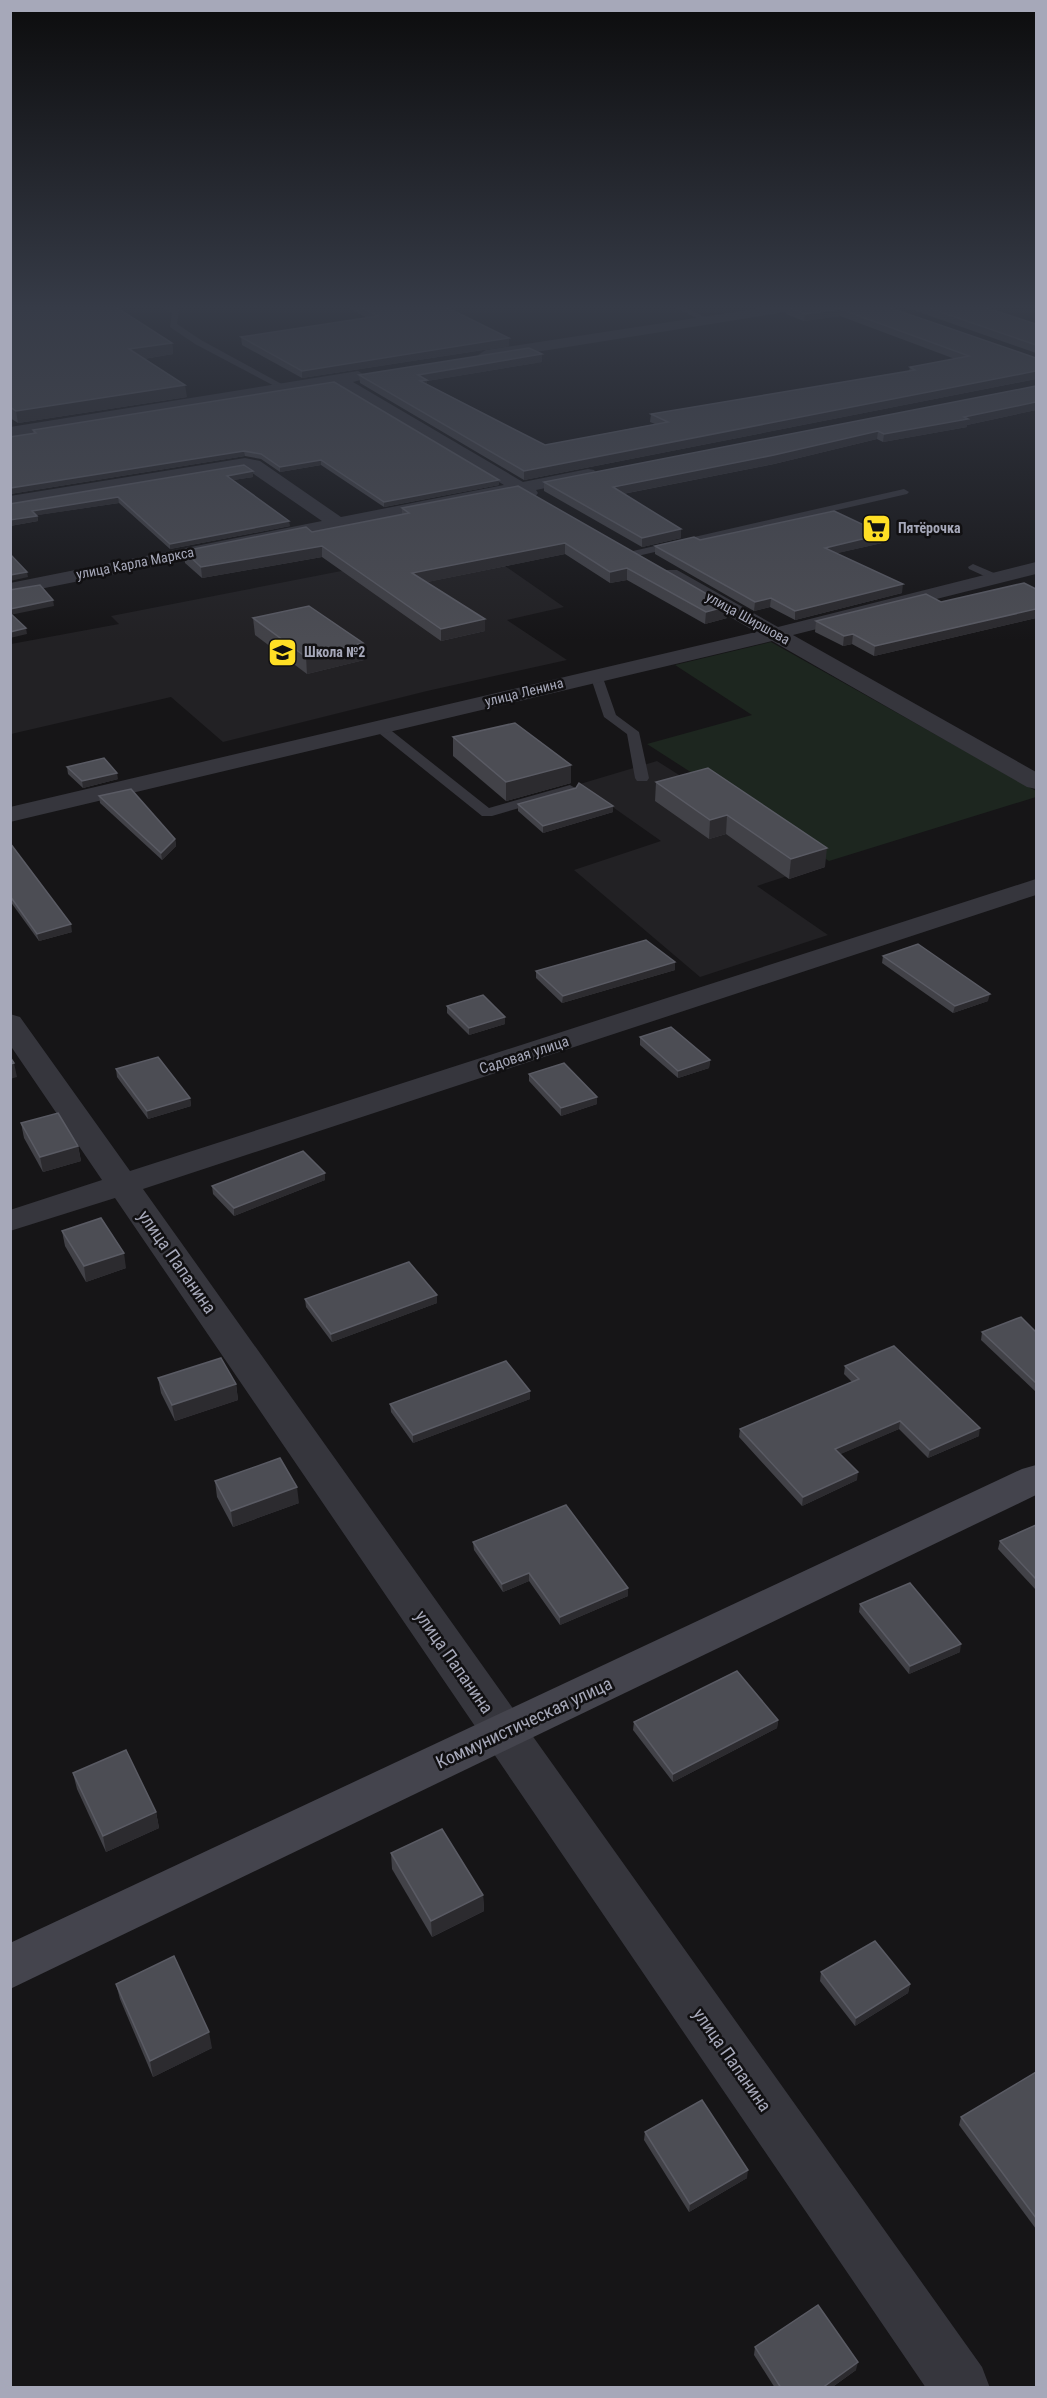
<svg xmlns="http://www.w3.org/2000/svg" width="1047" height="2398" font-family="'Roboto Condensed',sans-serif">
	<rect width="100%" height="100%" fill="#161517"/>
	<!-- built -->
	<g fill="#222124">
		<polygon points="485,552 564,607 507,620 567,660 427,691 223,742 171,697 11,734 11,644 119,624 111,616 408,558"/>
		<polygon points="657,761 821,865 757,886 828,935 700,977 574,870 661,841 580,784"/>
	</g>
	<!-- green -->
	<polygon fill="#1d261f" points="771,642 1036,791 1036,797 829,861 647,744 752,715 675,665"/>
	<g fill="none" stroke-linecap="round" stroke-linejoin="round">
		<!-- lane -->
		<g fill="#36363d" fill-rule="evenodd">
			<polygon points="157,305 166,305 179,310 177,324 201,340 289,388 282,390 195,344 170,327 172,313"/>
			<polygon points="671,305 680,305 711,320 704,322"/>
			<polygon points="904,489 909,492 907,494 633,557 628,554 633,551"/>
			<polygon points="973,564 1001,576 1002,578 997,581 993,580 969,569 968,567"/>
			<polygon points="596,671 602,675 616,715 639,732 649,778 647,781 637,781 635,778 627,734 604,717 590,675"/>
			<polygon points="379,723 383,724 489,808 570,785 577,789 575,792 492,816 482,816 375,730 373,727 375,724"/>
		</g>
		<!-- street -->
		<g fill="#36363d" fill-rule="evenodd">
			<polygon points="780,305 811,305 804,309 486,360 478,355 486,350"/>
			<polygon points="358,371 366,376 364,379 353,382 523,482 588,469 594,470 597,474 594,478 536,490 538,493 535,497 529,498 517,493 10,595 10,583 322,521 245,468 10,507 10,496 245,458 260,461 341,517 504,485 335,384 10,437 10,427"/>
			<polygon points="1036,562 1036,574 793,635 1036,772 1036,789 1027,787 772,641 10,822 10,807 756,632 663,578 660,574 663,570 677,570 778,627"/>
			<polygon points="1036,879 1036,895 143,1189 982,2367 990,2388 926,2388 115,1198 10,1231 10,1210 102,1180 10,1045 10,1014 20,1017 130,1171"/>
		</g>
		<!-- secondary -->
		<polygon fill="#44444d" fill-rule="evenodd" points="1036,1465 1036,1495 10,1989 10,1943 1022,1469"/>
		<!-- rail -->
		<g stroke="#494952" stroke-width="2" stroke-dasharray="4 3" stroke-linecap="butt">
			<polyline points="177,306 185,305"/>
			<polyline points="100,310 138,305"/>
		</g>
	</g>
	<!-- wall -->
	<g fill="#424248">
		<polygon points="10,305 172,343 173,354 144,359 187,397 18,423 10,418"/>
		<polygon points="343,305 466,305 448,308 509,346 302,378 242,345 241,337 367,318"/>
		<polygon points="882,305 1036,358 1036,380 1036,379 524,480 360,383 359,375 542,362 427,381 427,384 545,445 655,424 650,422 651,414 909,371 910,367 955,359 840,316 804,321 786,314 787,307"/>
		<polygon points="899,305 978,305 1036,324 1036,353"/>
		<polygon points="334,382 499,485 384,507 321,465 280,472 261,459 245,456 10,494 10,437 33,433 33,430"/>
		<polygon points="1036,386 1036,410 967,425 967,427 883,442 877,439 774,464 623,494 681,529 681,538 642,547 544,491 544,482"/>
		<polygon points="253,471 253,477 233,480 290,526 170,549 119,503 37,515 38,521 10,526 10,504"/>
		<polygon points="518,486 728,606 727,618 705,624 627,580 610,583 565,554 427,582 485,619 485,631 441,641 322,557 202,578 185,563 184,551 312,532 402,515 402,508"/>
		<polygon points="883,534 882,543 837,553 902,593 795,620 770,607 754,611 655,554 655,546 700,540"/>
		<polygon points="1036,589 1036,618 874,656 852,644 843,646 815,632 816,621 941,602"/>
		<polygon points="253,618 364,660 307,674 255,635"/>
		<polygon points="453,737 571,783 506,801 453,756"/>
		<polygon points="67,767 118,779 83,788 68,774"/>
		<polygon points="708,768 825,867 789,879 726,834 709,839 655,801 656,782"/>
		<polygon points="576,788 613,806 613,812 543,833 518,811 518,804"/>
		<polygon points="99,796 175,839 176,846 162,860 100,803"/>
		<polygon points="10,843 72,932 39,941 10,901"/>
		<polygon points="883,956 988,1001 953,1013 882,963"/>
		<polygon points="675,962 675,970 562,1003 536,978 536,971"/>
		<polygon points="447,1006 505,1024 469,1035 447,1013"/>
		<polygon points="640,1037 710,1060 709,1068 678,1078 640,1045"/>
		<polygon points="116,1069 190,1098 191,1106 148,1119 117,1077"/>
		<polygon points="529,1074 597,1097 597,1104 561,1116 529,1081"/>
		<polygon points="21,1123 78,1146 81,1161 43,1172 24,1138"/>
		<polygon points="325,1173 325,1180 234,1216 213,1194 212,1186"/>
		<polygon points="62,1231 126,1268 86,1282 65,1246"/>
		<polygon points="437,1295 437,1303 332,1342 306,1307 305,1299"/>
		<polygon points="982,1332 1036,1332 1036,1392 981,1340"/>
		<polygon points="845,1366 979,1436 928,1458 899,1429 840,1454 857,1480 802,1506 739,1437 740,1429 852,1382 844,1374"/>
		<polygon points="158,1378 236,1384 238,1400 175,1421 161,1393"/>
		<polygon points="530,1399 413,1443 391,1412 390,1404"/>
		<polygon points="215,1481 299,1503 233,1527 217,1497"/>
		<polygon points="1036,1525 1036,1590 998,1549 1000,1541"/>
		<polygon points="473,1542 628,1588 628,1596 560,1625 529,1581 503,1592 474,1550"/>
		<polygon points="860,1604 960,1652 909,1674 859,1612"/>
		<polygon points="778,1720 777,1728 673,1782 633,1730 634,1722"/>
		<polygon points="73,1773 156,1812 159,1828 106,1852 77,1789"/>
		<polygon points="391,1853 483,1895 484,1911 432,1937 392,1869"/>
		<polygon points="821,1972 910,1984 908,1993 855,2026 820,1981"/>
		<polygon points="116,1984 212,2048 153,2077 120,1999"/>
		<polygon points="1036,2072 1036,2229 959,2125 961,2117"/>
		<polygon points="645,2132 747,2178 689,2212 644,2140"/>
		<polygon points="755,2347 856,2370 831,2388 775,2388 754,2355"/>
	</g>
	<!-- shaded-wall -->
	<g fill="#2c2b2f">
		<polygon points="437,305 466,305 437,309"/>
		<polygon points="840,309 840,316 804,321 805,314"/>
		<polygon points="509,338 509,346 302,378 302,371"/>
		<polygon points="172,343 173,354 131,361 129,349"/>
		<polygon points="542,354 542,362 427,381 427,387 420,388 418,375"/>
		<polygon points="1036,371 1036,379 524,480 524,471"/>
		<polygon points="185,385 187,397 18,423 16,411"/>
		<polygon points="1036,402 1036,410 967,425 967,427 883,442 884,434"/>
		<polygon points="878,431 877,439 774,464 612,496 613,487"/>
		<polygon points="244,451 245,456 10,494 10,488"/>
		<polygon points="321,460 321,465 280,472 280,467"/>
		<polygon points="253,471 253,477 227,481 227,476"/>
		<polygon points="499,480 499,485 384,507 384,502"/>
		<polygon points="118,497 119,503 32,516 32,511"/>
		<polygon points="37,516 38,521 10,526 10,520"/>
		<polygon points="289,521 290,526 170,549 170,544"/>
		<polygon points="681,529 681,538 642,547 642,538"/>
		<polygon points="883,534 882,543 825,556 825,548"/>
		<polygon points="565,543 565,554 413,585 412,573"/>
		<polygon points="322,546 322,557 202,578 201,567"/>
		<polygon points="627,568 627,580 610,583 610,572"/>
		<polygon points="27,572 28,577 10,581 10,575"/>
		<polygon points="903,584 902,593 795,620 795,611"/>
		<polygon points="771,598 770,607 754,611 755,602"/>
		<polygon points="53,600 54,606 10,615 10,609"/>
		<polygon points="728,606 727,618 705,624 706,612"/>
		<polygon points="1036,609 1036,618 874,656 875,646"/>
		<polygon points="485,619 485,631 441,641 441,629"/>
		<polygon points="26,628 27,634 10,638 10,632"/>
		<polygon points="853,634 852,644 843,646 844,636"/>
		<polygon points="363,643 364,660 307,674 306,657"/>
		<polygon points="571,765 571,783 506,801 506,782"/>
		<polygon points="117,773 118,779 83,788 82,781"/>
		<polygon points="613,806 613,812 543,833 543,826"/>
		<polygon points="727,815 726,834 709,839 710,820"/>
		<polygon points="175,839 176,846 162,860 161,853"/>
		<polygon points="827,848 825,867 789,879 791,859"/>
		<polygon points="71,924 72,932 39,941 37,934"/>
		<polygon points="675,962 675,970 562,1003 563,996"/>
		<polygon points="990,994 988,1001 953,1013 955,1006"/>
		<polygon points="505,1017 505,1024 469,1035 469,1028"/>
		<polygon points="710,1060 709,1068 678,1078 678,1071"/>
		<polygon points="14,1063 17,1077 10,1079 10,1064"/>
		<polygon points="597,1097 597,1104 561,1116 561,1108"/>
		<polygon points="190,1098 191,1106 148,1119 147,1111"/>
		<polygon points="78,1146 81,1161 43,1172 40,1157"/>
		<polygon points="325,1173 325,1180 234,1216 234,1208"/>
		<polygon points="124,1253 126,1268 86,1282 84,1266"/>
		<polygon points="437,1295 437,1303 332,1342 331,1334"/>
		<polygon points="236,1384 238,1400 175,1421 172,1405"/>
		<polygon points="530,1391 530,1399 413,1443 413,1435"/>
		<polygon points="900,1421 899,1429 834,1457 835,1449"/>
		<polygon points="980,1428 979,1436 928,1458 930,1450"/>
		<polygon points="858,1472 857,1480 802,1506 803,1497"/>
		<polygon points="297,1487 299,1503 233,1527 231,1511"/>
		<polygon points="529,1573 529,1581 503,1592 502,1584"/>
		<polygon points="628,1588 628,1596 560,1625 560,1617"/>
		<polygon points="961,1644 960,1652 909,1674 910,1666"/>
		<polygon points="778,1720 777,1728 673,1782 673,1774"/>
		<polygon points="156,1812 159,1828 106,1852 103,1836"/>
		<polygon points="483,1895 484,1911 432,1937 431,1921"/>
		<polygon points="910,1984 908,1993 855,2026 856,2018"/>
		<polygon points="209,2032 212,2048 153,2077 150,2061"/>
		<polygon points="748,2170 747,2178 689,2212 690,2204"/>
		<polygon points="858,2362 856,2370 831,2388 822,2388"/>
	</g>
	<!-- building -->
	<g fill="#4c4d54" stroke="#5a5b64" stroke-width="1.5">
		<polygon points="10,305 113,305 172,343 129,349 185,385 16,411 10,407"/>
		<polygon points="356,305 442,305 509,338 302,371 241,337 378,316"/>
		<polygon points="801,305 882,305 1036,358 1036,371 524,471 359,375 529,348 542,354 418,375 427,380 420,381 545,445 668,422 651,414 915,370 910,367 969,356 840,309 805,314 787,307"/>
		<polygon points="920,305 978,305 1036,324 1036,345"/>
		<polygon points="334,382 499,480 384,502 321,460 280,467 261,454 244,451 10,488 10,437 36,433 33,430"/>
		<polygon points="1036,386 1036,402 964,417 968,419 884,434 878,431 774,455 613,487 681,529 642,538 544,482"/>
		<polygon points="244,465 253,471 227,476 289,521 170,544 118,497 32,511 37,516 10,520 10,504"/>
		<polygon points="518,486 728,606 706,612 627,568 610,572 565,543 412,573 485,619 441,629 322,546 201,567 184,551 306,527 312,532 409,513 402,508"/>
		<polygon points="834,511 883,534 825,548 903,584 795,611 771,598 755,602 655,546 694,537 700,540"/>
		<polygon points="10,554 27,572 10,575"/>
		<polygon points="1024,583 1036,589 1036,609 875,646 853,634 844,636 816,621 926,594 941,602"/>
		<polygon points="40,585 53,600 10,609 10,590"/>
		<polygon points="309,606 363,643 306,657 253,618"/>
		<polygon points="10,613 26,628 10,632"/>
		<polygon points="515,723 571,765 506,782 453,737"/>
		<polygon points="104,758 117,773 82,781 67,767"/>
		<polygon points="708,768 827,848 791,859 727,815 710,820 656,782"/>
		<polygon points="579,783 613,806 543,826 518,804 576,788"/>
		<polygon points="131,789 175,839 161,853 99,796"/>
		<polygon points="10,843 71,924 37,934 10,896"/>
		<polygon points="646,940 675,962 563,996 536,971"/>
		<polygon points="918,944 990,994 955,1006 883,956"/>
		<polygon points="483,995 505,1017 469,1028 447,1006"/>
		<polygon points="671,1027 710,1060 678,1071 640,1037"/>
		<polygon points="10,1057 14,1063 10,1064"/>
		<polygon points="158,1057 190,1098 147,1111 116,1069"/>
		<polygon points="564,1063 597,1097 561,1108 529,1074"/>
		<polygon points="58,1113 78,1146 40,1157 21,1123"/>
		<polygon points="303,1151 325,1173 234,1208 212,1186"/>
		<polygon points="101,1218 124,1253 84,1266 62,1231"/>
		<polygon points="409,1262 437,1295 331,1334 305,1299"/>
		<polygon points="1021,1317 1036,1332 1036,1383 982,1332"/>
		<polygon points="894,1346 980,1428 930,1450 900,1421 835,1449 858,1472 803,1497 740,1429 859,1379 845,1366"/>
		<polygon points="221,1358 236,1384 172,1405 158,1378"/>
		<polygon points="506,1361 530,1391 413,1435 390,1404"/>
		<polygon points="280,1458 297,1487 231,1511 215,1481"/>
		<polygon points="566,1505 628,1588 560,1617 529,1573 502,1584 473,1542"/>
		<polygon points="1036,1525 1036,1579 1000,1541"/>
		<polygon points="910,1583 961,1644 910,1666 860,1604"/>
		<polygon points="737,1671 778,1720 673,1774 634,1722"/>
		<polygon points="126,1750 156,1812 103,1836 73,1773"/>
		<polygon points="442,1829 483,1895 431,1921 391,1853"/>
		<polygon points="875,1941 910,1984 856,2018 821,1972"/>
		<polygon points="174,1956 209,2032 150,2061 116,1984"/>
		<polygon points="1036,2072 1036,2218 961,2117"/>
		<polygon points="702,2100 748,2170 690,2204 645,2132"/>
		<polygon points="818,2305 858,2362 822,2388 781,2388 755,2347"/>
	</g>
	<!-- sky -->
	<linearGradient id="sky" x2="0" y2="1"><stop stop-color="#0c0c0d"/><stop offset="0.48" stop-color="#363b47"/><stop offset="1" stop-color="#363b47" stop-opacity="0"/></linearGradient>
	<rect width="1047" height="640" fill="url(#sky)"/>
	<!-- icons -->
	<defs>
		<symbol id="supermarket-square" viewBox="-11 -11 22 22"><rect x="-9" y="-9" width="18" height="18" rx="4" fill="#ffdf25" stroke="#111012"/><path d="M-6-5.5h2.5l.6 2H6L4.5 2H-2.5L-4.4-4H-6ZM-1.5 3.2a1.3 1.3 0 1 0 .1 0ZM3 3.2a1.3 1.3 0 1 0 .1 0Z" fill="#111"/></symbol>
		<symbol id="school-square" viewBox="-11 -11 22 22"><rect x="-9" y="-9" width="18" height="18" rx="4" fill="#ffdf25" stroke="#111012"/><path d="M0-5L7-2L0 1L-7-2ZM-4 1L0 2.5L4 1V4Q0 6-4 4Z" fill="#111"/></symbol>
	</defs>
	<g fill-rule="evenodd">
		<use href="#supermarket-square" x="860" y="512" width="33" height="33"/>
		<use href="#school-square" x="266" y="636" width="33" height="33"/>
	</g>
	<g text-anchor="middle" stroke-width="5" stroke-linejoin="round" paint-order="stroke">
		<!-- far-poi labels -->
		<g font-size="14" font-weight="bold" fill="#a6a8b9" stroke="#111012" text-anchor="start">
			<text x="898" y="533">Пятёрочка</text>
			<text x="304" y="657">Школа №2</text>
		</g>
		<!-- far-street labels -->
		<g font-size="14" fill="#a6a8b9" stroke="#111012">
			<text transform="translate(135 563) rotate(-11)" y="5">улица Карла Маркса</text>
			<text transform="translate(748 618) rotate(29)" y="5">улица Ширшова</text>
			<text transform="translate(524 692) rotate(-14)" y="5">улица Ленина</text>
		</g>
		<!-- street labels -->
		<g font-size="15" fill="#a6a8b9" stroke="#111012">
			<text transform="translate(524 1055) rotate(-18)" y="5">Садовая улица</text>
		</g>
		<!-- near-street labels -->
		<g font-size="18" fill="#a6a8b9" stroke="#111012">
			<text transform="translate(177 1262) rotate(55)" y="6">улица Папанина</text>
			<text transform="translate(454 1662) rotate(55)" y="6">улица Папанина</text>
			<text transform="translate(524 1723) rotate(-25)" y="6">Коммунистическая улица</text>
			<text transform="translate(732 2060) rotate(55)" y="6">улица Папанина</text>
		</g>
	</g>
	<!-- border -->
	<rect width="1047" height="2398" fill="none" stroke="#a6a8b9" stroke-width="24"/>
</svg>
